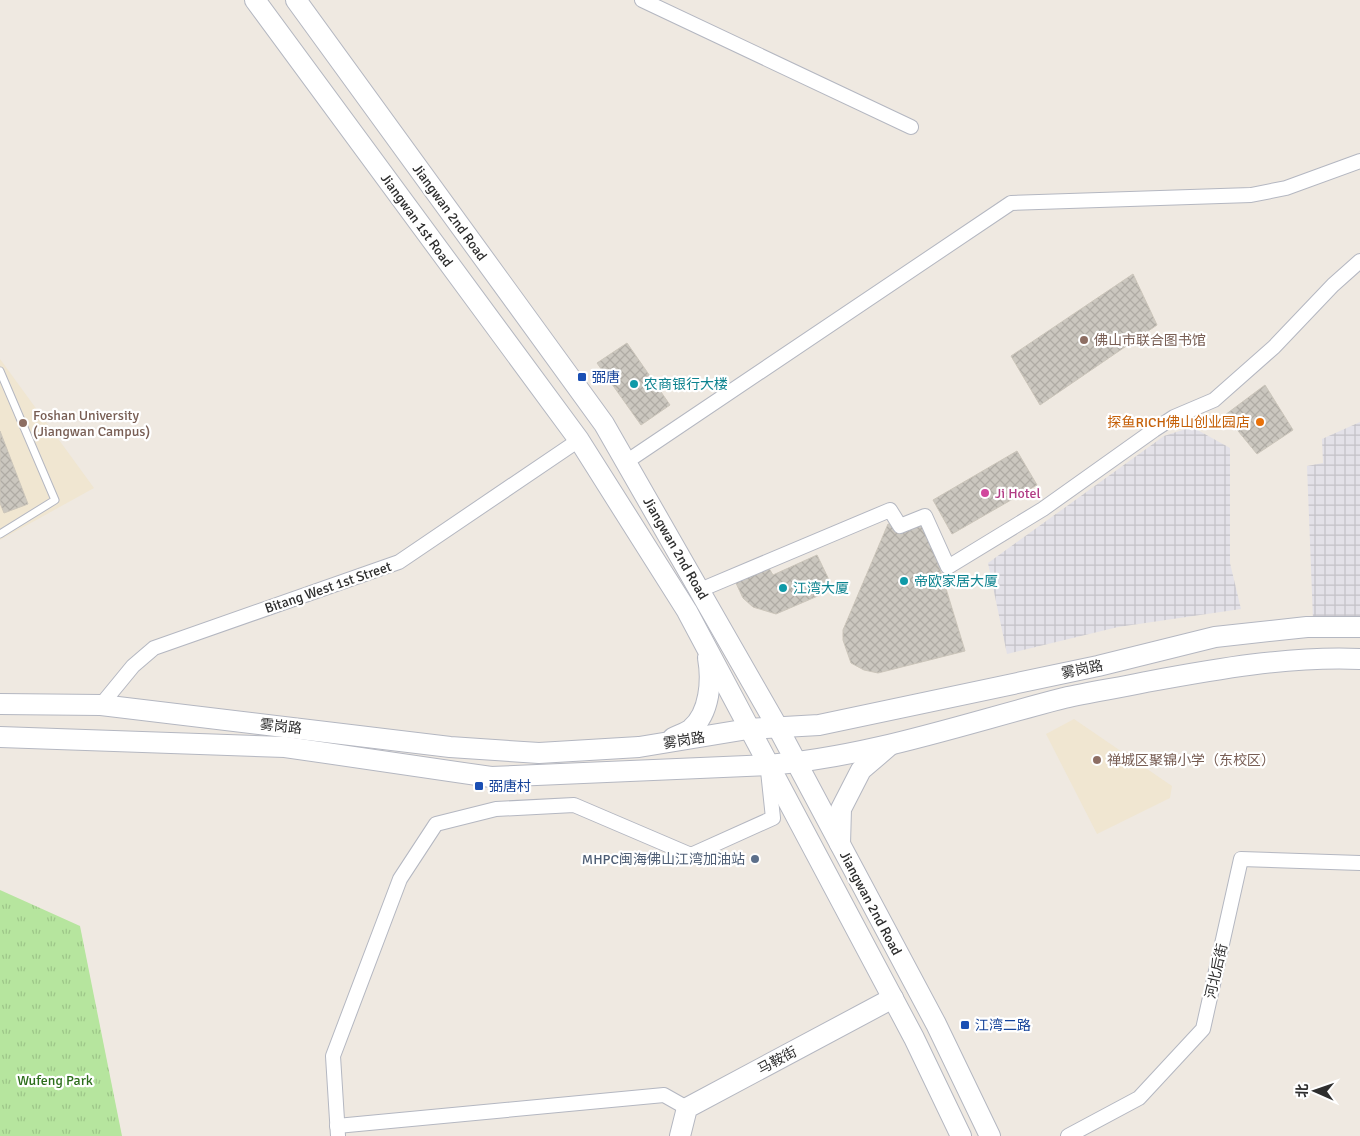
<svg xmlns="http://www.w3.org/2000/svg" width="1360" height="1136" font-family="Signika,'Noto Sans SC',sans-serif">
	<defs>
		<pattern id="industrial-grid" width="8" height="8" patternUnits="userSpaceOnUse" patternTransform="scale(1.25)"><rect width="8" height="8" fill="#e3e1e8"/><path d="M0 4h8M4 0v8" fill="none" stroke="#c3c1c7"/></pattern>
		<pattern id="park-tufts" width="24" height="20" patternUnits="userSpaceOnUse" patternTransform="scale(1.25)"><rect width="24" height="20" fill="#b6e59e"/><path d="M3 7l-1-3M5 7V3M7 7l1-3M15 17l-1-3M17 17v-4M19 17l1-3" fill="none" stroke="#9dc588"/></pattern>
		<pattern id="building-cross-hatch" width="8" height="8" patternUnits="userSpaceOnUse" patternTransform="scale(1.25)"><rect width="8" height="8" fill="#cbc7bf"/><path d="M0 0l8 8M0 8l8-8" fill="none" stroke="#afaba4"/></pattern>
	</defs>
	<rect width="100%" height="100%" fill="#efe9e1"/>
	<!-- industrial -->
	<g fill="url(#industrial-grid)">
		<polygon points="1360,422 1360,619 1313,619 1307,466 1323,463 1322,439"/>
		<polygon points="1192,427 1230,448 1230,563 1241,609 1118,627 1007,654 988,563 1164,436"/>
	</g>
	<!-- education -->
	<g fill="#f0e6d1">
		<polygon points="0,359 94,488 0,540"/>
		<polygon points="1074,719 1172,786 1170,798 1097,834 1046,734"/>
	</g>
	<!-- park -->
	<polygon fill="url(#park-tufts)" points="0,890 80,926 122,1136 0,1136"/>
	<!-- building -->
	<g fill="url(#building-cross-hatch)" stroke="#cbc5ba">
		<polygon points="1133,274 1157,325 1040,405 1011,356"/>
		<polygon points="627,343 670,405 641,425 597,363"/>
		<polygon points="1265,385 1293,430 1257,454 1225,415"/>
		<polygon points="0,431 28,504 4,513 0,503"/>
		<polygon points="1017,451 1037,485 952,534 933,500"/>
		<polygon points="926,523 965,651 878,673 864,670 851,663 843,640 843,630 888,524 894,525 894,532"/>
		<polygon points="817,555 831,584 827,592 776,614 753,607 743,598 735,581 767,565 773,575"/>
	</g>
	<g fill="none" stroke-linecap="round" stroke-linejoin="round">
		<defs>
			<polyline id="lane" points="0,371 55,500 0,534"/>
			<g id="street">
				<polyline points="642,0 911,127"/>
				<polyline points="626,462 1011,203 1251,195 1286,188 1360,161"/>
				<polyline points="700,590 890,510 900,526 925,516 948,567 1043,509 1154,430 1174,417 1214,400 1274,347 1333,285 1360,261"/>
				<polyline points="101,705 133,666 154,648 399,562 579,440"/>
				<polyline points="337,1126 664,1095 687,1108"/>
				<polyline points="338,1136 333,1056 400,879 436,824 496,809 574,805 691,855 773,818 768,771"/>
				<polyline points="1068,1136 1139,1098 1203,1029 1241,859 1360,863"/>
			</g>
			<g id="secondary">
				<polyline points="255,0 579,440 687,611 914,1038 961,1136"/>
				<polyline points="296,0 604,424 777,726 936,1024 990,1136"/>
				<polyline points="0,704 101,705 450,747 539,753 639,747 748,729 819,725 1098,666 1215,637 1307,627 1360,627"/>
				<path d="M0,737L285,747L491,777L768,765C869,757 966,723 1064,698C1090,692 1118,688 1146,682C1216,669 1288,656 1360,659"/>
				<path d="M673,738C678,735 686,733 691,729C710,713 712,680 708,658"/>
				<polyline points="840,844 841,809 861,770 889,746"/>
				<polyline points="680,1136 687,1108 893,998"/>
			</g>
		</defs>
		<!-- lane casing -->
		<use href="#lane" stroke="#b4b7c1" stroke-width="9"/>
		<!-- street casing -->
		<use href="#street" stroke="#b4b7c1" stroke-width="16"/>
		<!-- secondary casing -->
		<use href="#secondary" stroke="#b4b7c1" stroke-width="22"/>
		<!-- lane -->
		<use href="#lane" stroke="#fff" stroke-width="7"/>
		<!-- street -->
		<use href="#street" stroke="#fff" stroke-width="14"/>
		<!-- secondary -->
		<use href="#secondary" stroke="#fff" stroke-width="20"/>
	</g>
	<!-- markers -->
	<g fill="#8d6e63" stroke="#fff" stroke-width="2">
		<circle cx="1084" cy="340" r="5"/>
		<circle cx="23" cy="423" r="5"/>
		<circle cx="1097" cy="760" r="5"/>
	</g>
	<g fill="#1a4fb4" stroke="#fff" stroke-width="2">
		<rect x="577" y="372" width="10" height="10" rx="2.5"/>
		<rect x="474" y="781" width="10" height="10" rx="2.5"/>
		<rect x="960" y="1020" width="10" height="10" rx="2.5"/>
	</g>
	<g fill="#0f9aa8" stroke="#fff" stroke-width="2">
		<circle cx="634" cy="384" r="5"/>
		<circle cx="904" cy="581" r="5"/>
		<circle cx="783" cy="588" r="5"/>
	</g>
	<circle fill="#e8710a" stroke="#fff" stroke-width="2" cx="1260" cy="422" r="5"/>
	<circle fill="#d1479c" stroke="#fff" stroke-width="2" cx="985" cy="493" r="5"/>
	<circle fill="#5c6f8a" stroke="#fff" stroke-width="2" cx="755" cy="859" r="5"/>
	<g text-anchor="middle" stroke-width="4.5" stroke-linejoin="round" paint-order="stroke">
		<!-- street labels -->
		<g font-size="14" fill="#2e2e2e" stroke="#fff">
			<text transform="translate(450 212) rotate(54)" y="5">Jiangwan 2nd Road</text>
			<text transform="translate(417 220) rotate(54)" y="5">Jiangwan 1st Road</text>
			<text transform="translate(676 548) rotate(60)" y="5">Jiangwan 2nd Road</text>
			<text transform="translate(328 587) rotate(-19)" y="5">Bitang West 1st Street</text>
			<text transform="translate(1082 669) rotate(-12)" y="5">雾岗路</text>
			<text transform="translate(281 726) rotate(6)" y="5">雾岗路</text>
			<text transform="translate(684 740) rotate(-9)" y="5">雾岗路</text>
			<text transform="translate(871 903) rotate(62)" y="5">Jiangwan 2nd Road</text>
			<text transform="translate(1216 971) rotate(-77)" y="5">河北后街</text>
			<text transform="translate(777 1060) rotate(-28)" y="5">马鞍街</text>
		</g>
		<!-- education labels -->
		<g font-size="14" fill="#785e54" stroke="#fff" text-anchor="start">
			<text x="1094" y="345">佛山市联合图书馆</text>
			<text x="33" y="420">Foshan University<tspan x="33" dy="16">(Jiangwan Campus)</tspan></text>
			<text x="1107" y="765">禅城区聚锦小学（东校区）</text>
		</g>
		<!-- transit labels -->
		<g font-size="14" fill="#164399" stroke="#fff" text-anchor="start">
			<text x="592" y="382">弼唐</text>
			<text x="489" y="791">弼唐村</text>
			<text x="975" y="1030">江湾二路</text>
		</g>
		<!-- culture labels -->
		<g font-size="14" fill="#0d838f" stroke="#fff" text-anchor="start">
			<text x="644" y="389">农商银行大楼</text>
			<text x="914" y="586">帝欧家居大厦</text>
			<text x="793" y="593">江湾大厦</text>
		</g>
		<!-- food labels -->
		<g font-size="14" fill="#c56008" stroke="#fff" text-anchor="end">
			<text x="1250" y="427">探鱼RICH佛山创业园店</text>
		</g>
		<!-- hotel labels -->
		<g font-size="14" fill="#b23c85" stroke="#fff" text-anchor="start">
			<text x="995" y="498">Ji Hotel</text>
		</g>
		<!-- service labels -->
		<g font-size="14" fill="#4e5e75" stroke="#fff" text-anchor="end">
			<text x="745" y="864">MHPC闽海佛山江湾加油站</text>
		</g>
		<!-- park labels -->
		<g font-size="14" fill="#2c6e1b" stroke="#fff">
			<text x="55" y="1085">Wufeng Park</text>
		</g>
	</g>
	<!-- north arrow -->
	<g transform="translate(1315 1091) rotate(272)" stroke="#ffffff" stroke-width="4" paint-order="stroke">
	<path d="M0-4L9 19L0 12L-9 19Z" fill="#2e2e2e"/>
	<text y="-8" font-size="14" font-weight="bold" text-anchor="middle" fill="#2e2e2e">北</text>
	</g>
</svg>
